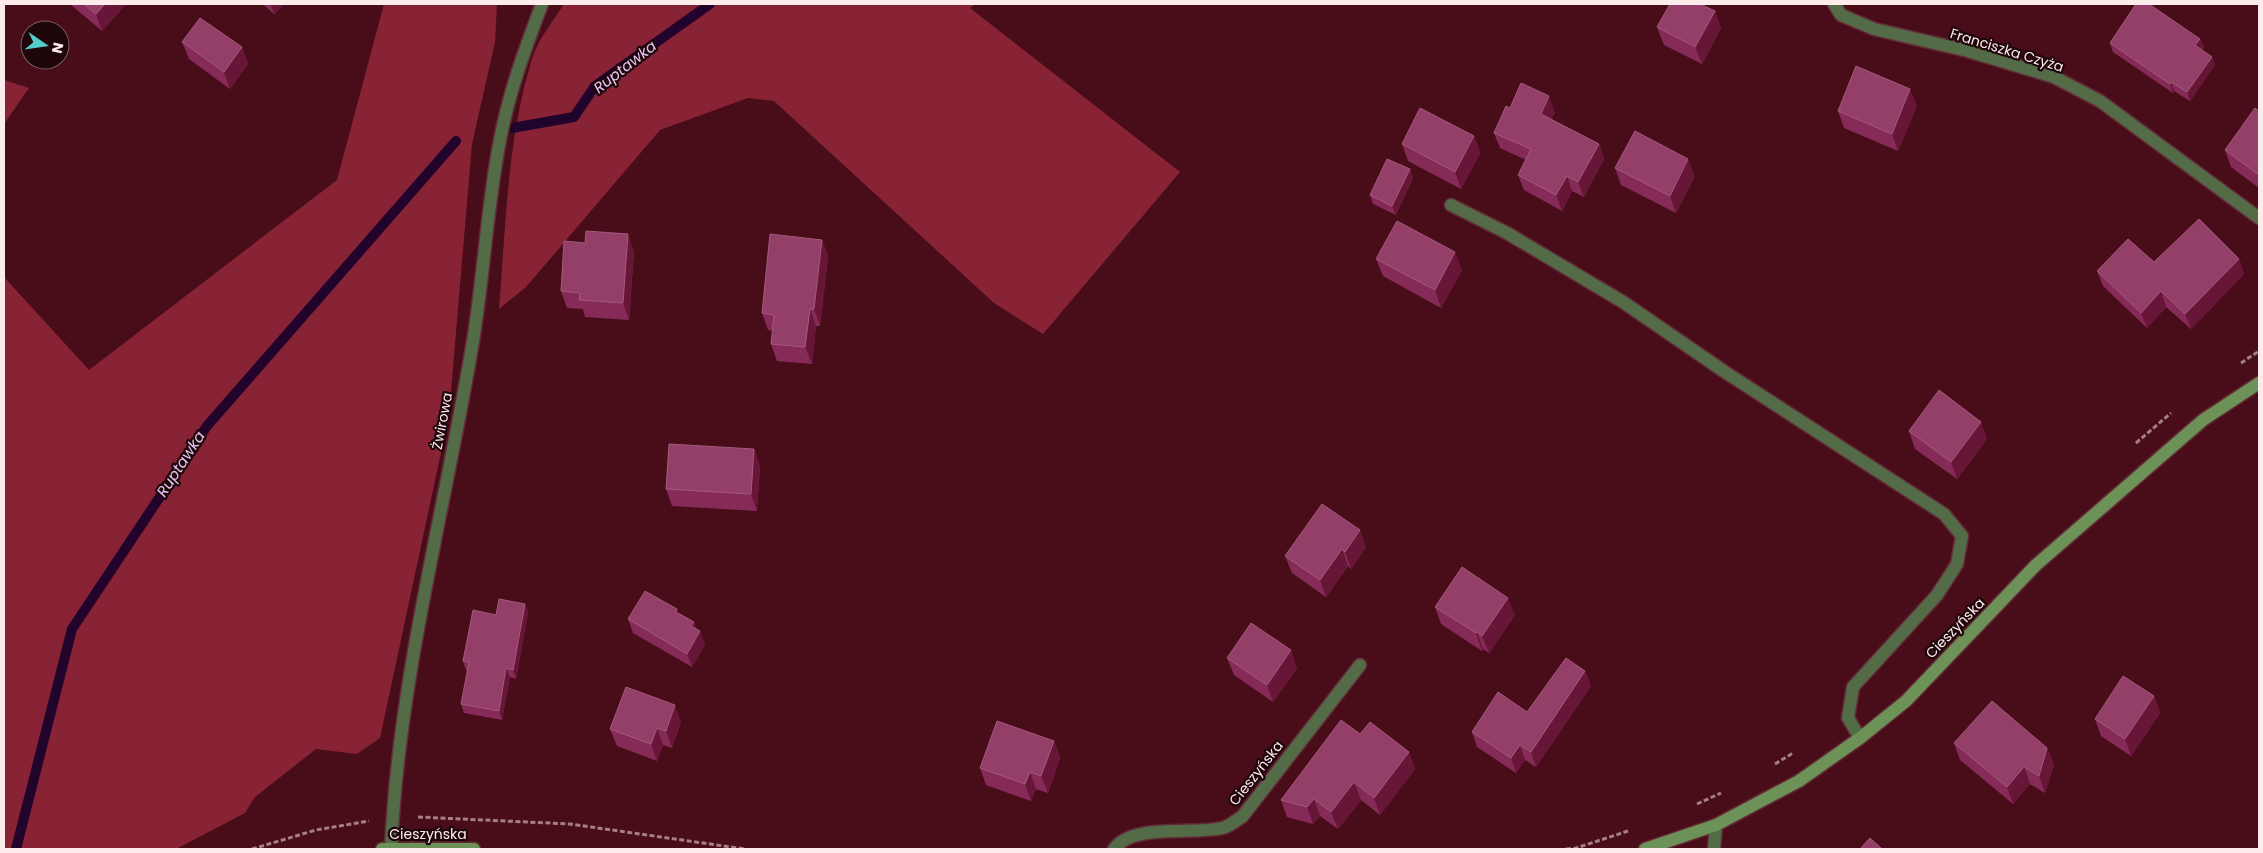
<svg xmlns="http://www.w3.org/2000/svg" width="2263" height="853" font-family="Poppins,sans-serif">
	<rect width="100%" height="100%" fill="#490d19"/>
	<!-- green -->
	<g fill="#882336">
		<polygon points="384,4 497,4 495,42 472,144 449,415 380,738 357,754 316,749 255,797 245,813 176,849 4,849 4,277 89,370 337,180"/>
		<path d="M564,4H975L970,8L1180,172L1043,334L994,303L774,101L748,98L660,130L526,287L499,309C506,225 507,137 533,56C539,38 554,20 564,4Z"/>
		<polygon points="4,80 29,88 4,124"/>
	</g>
	<g fill="none" stroke-linecap="round" stroke-linejoin="round">
		<!-- stream -->
		<g stroke="#21032c" stroke-width="10">
			<polyline points="512,128 574,117 595,86 710,4"/>
			<polyline points="16,849 72,629 207,426 456,141"/>
		</g>
		<defs>
			<polyline id="service" points="1451,205 1507,233 1623,302 1725,372 1944,514 1962,536 1957,564 1937,595 1853,687 1848,718 1860,738"/>
			<g id="minor">
				<polyline points="1834,4 1841,15 1874,29 1968,51 2054,77 2100,101 2259,218"/>
				<path d="M391,848C399,676 445,510 473,341C484,274 487,206 500,140C509,92 525,49 542,4"/>
				<path d="M1114,849C1132,823 1194,835 1222,828C1229,827 1236,820 1242,817L1360,665"/>
				<polyline points="1714,849 1716,825"/>
			</g>
			<g id="secondary">
				<polyline points="382,849 474,849"/>
				<polyline points="1645,849 1716,825 1799,781 1860,738 1906,701 2036,565 2203,420 2259,383"/>
			</g>
		</defs>
		<!-- service casing -->
		<use href="#service" stroke="#622c37" stroke-width="15"/>
		<!-- minor casing -->
		<use href="#minor" stroke="#622c37" stroke-width="15"/>
		<!-- secondary casing -->
		<use href="#secondary" stroke="#622c37" stroke-width="15"/>
		<!-- path -->
		<g stroke="#a47f84" stroke-width="3" stroke-dasharray="5 2.5" stroke-linecap="butt">
			<polyline points="2241,363 2259,351"/>
			<polyline points="2136,443 2171,413"/>
			<polyline points="1775,764 1793,753"/>
			<polyline points="1697,804 1721,793"/>
			<polyline points="418,817 570,824 745,849"/>
			<polyline points="252,849 316,830 369,821"/>
			<polyline points="1566,849 1576,848 1628,831"/>
		</g>
		<!-- service -->
		<use href="#service" stroke="#546b47" stroke-width="12"/>
		<!-- minor -->
		<use href="#minor" stroke="#546b47" stroke-width="12"/>
		<!-- secondary -->
		<use href="#secondary" stroke="#6d9257" stroke-width="12"/>
	</g>
	<!-- wall -->
	<g fill="#862b58">
		<polygon points="70,4 126,4 102,31"/>
		<polygon points="263,4 284,4 274,14"/>
		<polygon points="1715,11 1721,28 1702,64 1664,45 1657,27"/>
		<polygon points="2200,39 2204,48 2202,50 2212,57 2215,65 2190,101 2174,91 2173,93 2113,52 2110,43"/>
		<polygon points="182,42 242,47 248,64 230,89 189,59"/>
		<polygon points="1917,106 1898,151 1844,128 1838,111"/>
		<polygon points="1510,108 1555,112 1551,119 1599,144 1604,159 1584,197 1572,191 1562,211 1524,190 1518,175 1526,160 1500,148 1494,133"/>
		<polygon points="2259,111 2259,188 2231,167 2225,150"/>
		<polygon points="1474,136 1480,153 1461,189 1408,161 1402,144"/>
		<polygon points="1615,168 1695,176 1676,213 1621,185"/>
		<polygon points="1410,169 1413,178 1396,215 1373,204 1370,195"/>
		<polygon points="822,240 828,257 820,326 816,326 812,364 777,361 771,344 773,331 768,330 762,313"/>
		<polygon points="585,243 634,251 629,320 585,317 583,309 567,308 561,291"/>
		<polygon points="1376,259 1462,270 1441,308 1383,276"/>
		<polygon points="2239,259 2244,274 2191,329 2166,307 2147,328 2103,286 2097,271 2154,262"/>
		<polygon points="1909,431 1987,439 1957,479 1915,449"/>
		<polygon points="754,449 760,466 757,511 672,506 666,489"/>
		<polygon points="1322,504 1366,547 1351,569 1348,566 1326,597 1292,573 1285,556"/>
		<polygon points="525,604 528,613 516,679 510,677 502,720 464,713 461,704 468,670 466,670 463,661 496,615"/>
		<polygon points="1435,607 1515,615 1489,653 1483,649 1482,651 1441,624"/>
		<polygon points="679,613 694,622 696,629 705,645 692,667 633,633 628,619"/>
		<polygon points="1227,658 1297,668 1273,702 1234,675"/>
		<polygon points="1585,671 1591,686 1536,767 1525,760 1516,773 1477,747 1472,732 1527,712"/>
		<polygon points="2154,696 2160,713 2131,756 2101,736 2095,719"/>
		<polygon points="681,722 672,748 663,745 657,761 617,746 610,729"/>
		<polygon points="1360,734 1409,752 1415,769 1380,815 1361,800 1338,829 1320,816 1313,824 1287,817 1281,800"/>
		<polygon points="1054,741 1060,758 1048,793 1036,789 1031,801 986,785 980,768"/>
		<polygon points="1954,743 2047,748 2054,765 2045,793 2030,784 2013,804 1960,760"/>
	</g>
	<!-- shaded-wall -->
	<g fill="#681638">
		<polygon points="105,4 126,4 102,31 96,14"/>
		<polygon points="270,4 284,4 274,14"/>
		<polygon points="1715,11 1721,28 1702,64 1695,47"/>
		<polygon points="2200,39 2204,48 2199,54 2195,45"/>
		<polygon points="242,47 248,64 230,89 224,72"/>
		<polygon points="2212,57 2215,65 2190,101 2187,92"/>
		<polygon points="2171,82 2174,91 2173,93 2170,84"/>
		<polygon points="1910,89 1917,106 1898,151 1892,134"/>
		<polygon points="1549,96 1555,112 1547,129 1541,114"/>
		<polygon points="1474,136 1480,153 1461,189 1455,172"/>
		<polygon points="1599,144 1604,159 1584,197 1578,182"/>
		<polygon points="1688,159 1695,176 1676,213 1670,196"/>
		<polygon points="1410,169 1413,178 1396,215 1392,206"/>
		<polygon points="1567,176 1572,191 1562,211 1556,195"/>
		<polygon points="628,234 634,251 629,320 623,303"/>
		<polygon points="822,240 828,257 820,326 814,309"/>
		<polygon points="1455,252 1462,270 1441,308 1435,290"/>
		<polygon points="2239,259 2244,274 2191,329 2185,314"/>
		<polygon points="2161,291 2166,307 2147,328 2141,313"/>
		<polygon points="810,309 816,326 812,364 805,347"/>
		<polygon points="1981,422 1987,439 1957,479 1951,462"/>
		<polygon points="754,449 760,466 757,511 751,494"/>
		<polygon points="1360,530 1366,547 1351,569 1345,552"/>
		<polygon points="1342,549 1348,566 1326,597 1320,580"/>
		<polygon points="1508,598 1515,615 1489,653 1482,636"/>
		<polygon points="525,604 528,613 516,679 513,670"/>
		<polygon points="694,622 699,634 700,631 705,645 692,667 687,654 691,626"/>
		<polygon points="1477,632 1483,649 1482,651 1476,633"/>
		<polygon points="1291,650 1297,668 1273,702 1267,685"/>
		<polygon points="506,668 510,677 502,720 499,711"/>
		<polygon points="1585,671 1591,686 1536,767 1531,752"/>
		<polygon points="2154,696 2160,713 2131,756 2125,739"/>
		<polygon points="675,705 681,722 672,748 666,731"/>
		<polygon points="657,728 663,745 657,761 651,744"/>
		<polygon points="1054,741 1060,758 1048,793 1041,776"/>
		<polygon points="1520,745 1525,760 1516,773 1511,758"/>
		<polygon points="2047,748 2054,765 2045,793 2039,776"/>
		<polygon points="1409,752 1415,769 1380,815 1374,798"/>
		<polygon points="2024,767 2030,784 2013,804 2007,787"/>
		<polygon points="1030,772 1036,789 1031,801 1025,784"/>
		<polygon points="1354,782 1361,800 1338,829 1331,812"/>
		<polygon points="1314,799 1320,816 1313,824 1307,807"/>
	</g>
	<!-- building -->
	<g fill="#933f68" stroke="#a35a7d">
		<polygon points="84,4 105,4 96,14"/>
		<polygon points="1670,4 1700,4 1715,11 1695,47 1657,27"/>
		<polygon points="2136,4 2149,4 2200,39 2195,45 2212,57 2187,92 2171,82 2170,84 2110,43"/>
		<polygon points="200,18 242,47 224,72 182,42"/>
		<polygon points="1856,66 1910,89 1892,134 1838,111"/>
		<polygon points="1521,83 1549,96 1541,114 1599,144 1578,182 1567,176 1556,195 1518,175 1531,149 1494,133 1506,106 1510,108"/>
		<polygon points="1420,108 1474,136 1455,172 1402,144"/>
		<polygon points="2255,108 2259,111 2259,175 2225,150"/>
		<polygon points="1635,131 1688,159 1670,196 1615,168"/>
		<polygon points="1387,159 1410,169 1392,206 1370,195"/>
		<polygon points="2199,219 2239,259 2185,314 2161,291 2141,313 2097,271 2128,239 2154,262"/>
		<polygon points="1397,221 1455,252 1435,290 1376,259"/>
		<polygon points="586,231 628,234 623,303 579,300 580,293 561,291 564,241 585,243"/>
		<polygon points="770,234 822,240 814,309 810,309 805,347 771,344 774,315 762,313"/>
		<polygon points="1939,390 1981,422 1951,462 1909,431"/>
		<polygon points="669,444 754,449 751,494 666,489"/>
		<polygon points="1322,504 1360,530 1345,552 1342,549 1320,580 1285,556"/>
		<polygon points="1462,567 1508,598 1482,636 1477,632 1476,633 1435,607"/>
		<polygon points="645,591 677,609 676,612 694,622 691,626 700,631 687,654 628,619"/>
		<polygon points="499,599 525,604 513,670 506,668 499,711 461,704 469,662 463,661 473,610 496,615"/>
		<polygon points="1251,623 1291,650 1267,685 1227,658"/>
		<polygon points="1566,658 1585,671 1531,752 1520,745 1511,758 1472,732 1498,692 1527,712"/>
		<polygon points="2123,676 2154,696 2125,739 2095,719"/>
		<polygon points="626,687 675,705 666,731 657,728 651,744 610,729"/>
		<polygon points="1992,701 2047,748 2039,776 2024,767 2007,787 1954,743"/>
		<polygon points="1341,720 1360,734 1370,722 1409,752 1374,798 1354,782 1331,812 1314,799 1307,807 1281,800"/>
		<polygon points="997,721 1054,741 1041,776 1030,772 1025,784 980,768"/>
		<polygon points="1870,838 1882,849 1860,849"/>
	</g>
	<g text-anchor="middle" stroke-width="4.5" stroke-linejoin="round" paint-order="stroke">
		<!-- street labels -->
		<g font-size="14" fill="#fcecec" stroke="#1f060a">
			<text transform="translate(2007 50) rotate(17)" y="5">Franciszka Czyża</text>
			<text transform="translate(442 421) rotate(-79)" y="5">Żwirowa</text>
			<text transform="translate(1955 628) rotate(-46)" y="5">Cieszyńska</text>
			<text transform="translate(1256 773) rotate(-52)" y="5">Cieszyńska</text>
			<text x="428" y="839">Cieszyńska</text>
		</g>
		<!-- water labels -->
		<g font-size="15" font-style="italic" fill="#e4c7f3" stroke="#1f060a">
			<text transform="translate(625 67) rotate(-38)" y="5">Ruptawka</text>
			<text transform="translate(181 464) rotate(-57)" y="5">Ruptawka</text>
		</g>
	</g>
	<!-- border -->
	<rect width="2263" height="853" fill="none" stroke="#fcecec" stroke-width="10"/>
	<!-- north arrow -->
	<g transform="translate(45 45) rotate(103)"><circle r="24" fill="#1f060a" stroke="#776264"/>
	<path d="M0-4L9 19L0 12L-9 19Z" fill="#52cdcc"/>
	<text y="-8" font-size="14" font-weight="bold" text-anchor="middle" fill="#fcecec">N</text>
	</g>
</svg>
